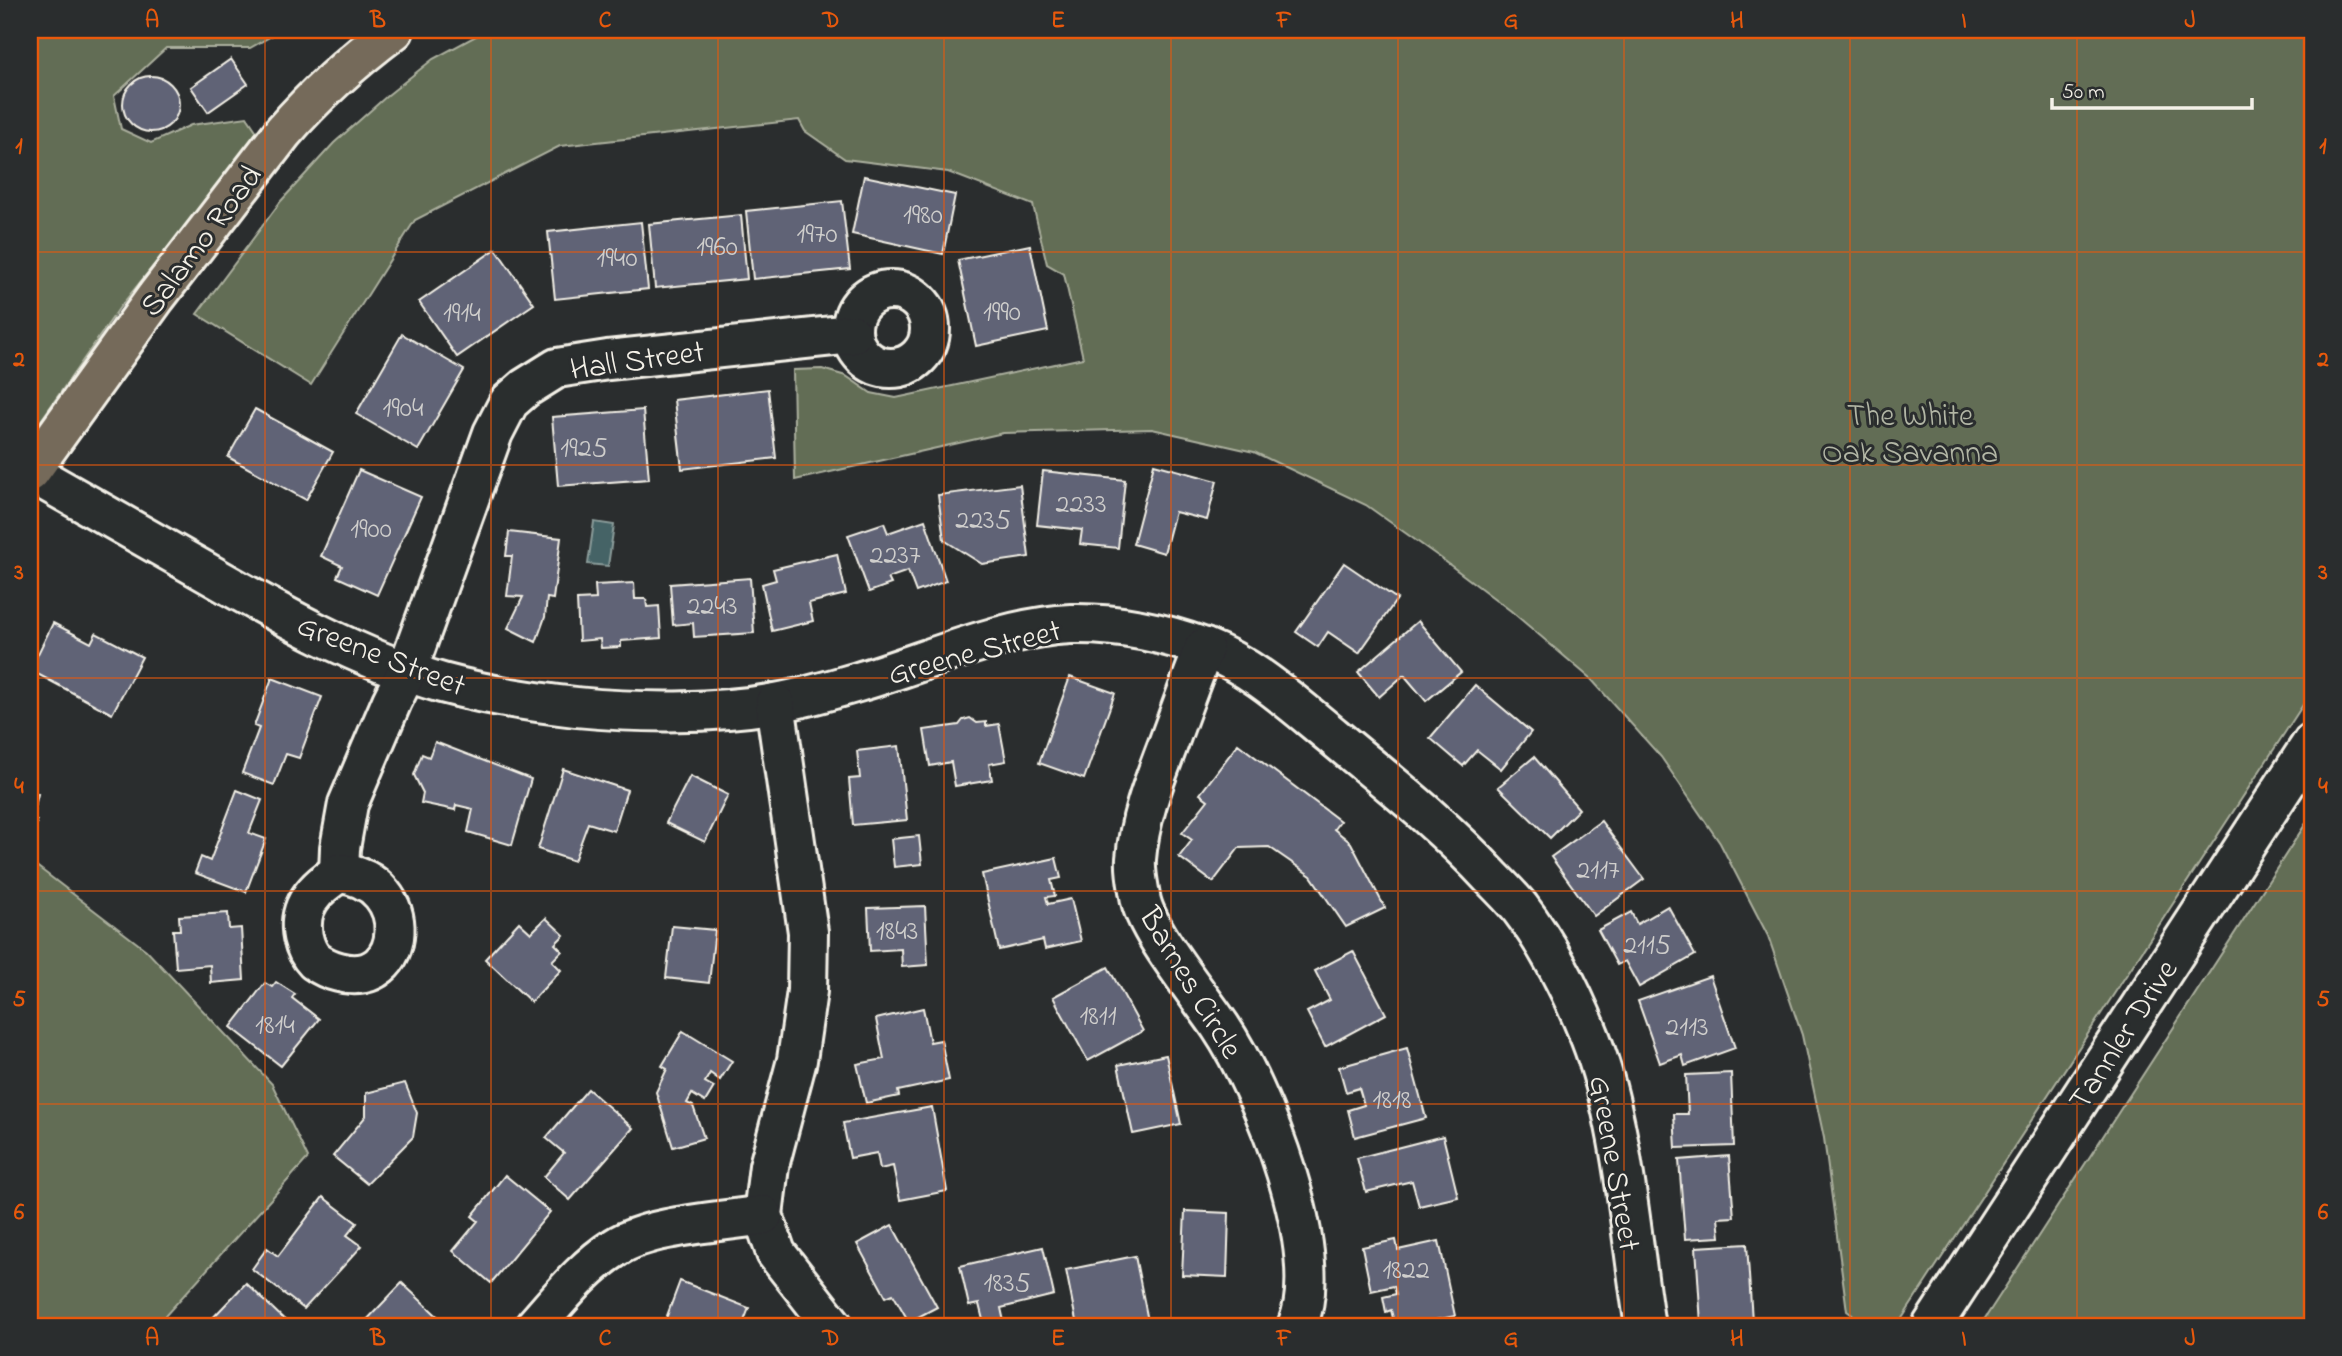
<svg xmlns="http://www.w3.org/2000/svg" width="2342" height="1356" font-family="'Indie Flower',sans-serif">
	<rect width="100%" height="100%" fill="#2a2d2e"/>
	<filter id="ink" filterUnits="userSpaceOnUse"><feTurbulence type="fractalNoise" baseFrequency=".0143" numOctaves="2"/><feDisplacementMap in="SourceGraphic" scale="14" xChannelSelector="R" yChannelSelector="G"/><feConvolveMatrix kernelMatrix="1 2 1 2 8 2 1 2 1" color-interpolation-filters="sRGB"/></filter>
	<g filter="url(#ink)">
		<!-- green -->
		<g fill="#626d54" stroke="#abaf9e" stroke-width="2">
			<polygon points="30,30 282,30 250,48 166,48 114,96 121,129 151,143 191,125 247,117 259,135 120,307 30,436"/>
			<polygon points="487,30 2312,30 2312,691 1897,1326 1867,1326 1847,1311 1824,1138 1802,1035 1768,936 1720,843 1661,757 1591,679 1511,611 1442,559 1366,505 1254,452 1152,429 1003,433 795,480 793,370 822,369 846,376 871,393 896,398 1083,358 1064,274 1047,264 1033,205 948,172 845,159 805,131 799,120 560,146 415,220 311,385 197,314 281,201 334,143 388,95 433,59"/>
			<polygon points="2312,814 2312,1326 1980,1326"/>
			<polygon points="30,861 146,950 272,1084 308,1158 156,1326 30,1326"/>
		</g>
		<!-- water -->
		<polygon fill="#456366" stroke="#8b9c9a" stroke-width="2" points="594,522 614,525 608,566 588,564"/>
		<!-- building -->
		<g fill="#616476" stroke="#f4f1e8" stroke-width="2">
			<polygon points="231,59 248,84 208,112 191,87"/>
			<circle cx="151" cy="104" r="28"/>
			<polygon points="864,176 955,195 943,254 852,234"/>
			<polygon points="842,201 850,269 753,279 746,211"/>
			<polygon points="741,215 747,279 655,288 649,224"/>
			<polygon points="641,222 648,289 555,299 548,232"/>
			<polygon points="1030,245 1048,331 976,346 958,260"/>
			<polygon points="496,249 534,304 457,357 419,302"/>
			<polygon points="402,334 464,370 418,450 356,414"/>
			<polygon points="768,389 776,458 682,469 674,400"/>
			<polygon points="255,409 333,452 306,500 228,457"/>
			<polygon points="643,410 649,479 558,486 552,417"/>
			<polygon points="1154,464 1217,481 1207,520 1175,512 1164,553 1133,544"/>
			<polygon points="359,470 421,497 377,595 337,577 342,566 321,556"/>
			<polygon points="1043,471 1125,480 1118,548 1080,544 1082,530 1037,525"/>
			<polygon points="1020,485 1029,557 982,564 944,540 938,495"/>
			<polygon points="925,520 946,581 916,592 908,571 888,578 891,584 869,592 848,535 884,523 888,533"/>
			<polygon points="509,532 561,538 553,599 547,598 545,617 536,642 508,628 523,597 507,596 512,556 506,556"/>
			<polygon points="837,554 846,594 809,603 813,621 772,631 762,584 776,580 773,569"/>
			<polygon points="1344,563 1397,599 1359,653 1328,632 1318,647 1296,632"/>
			<polygon points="750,578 754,633 694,637 693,623 673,625 670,584"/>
			<polygon points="634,583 635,599 646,599 647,607 659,606 661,638 621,641 621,647 601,648 600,639 579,641 577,600 596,599 595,585"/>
			<polygon points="1418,621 1461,672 1426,701 1404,675 1379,697 1358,672"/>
			<polygon points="53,623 91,643 96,633 142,657 112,714 30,670"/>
			<polygon points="1070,677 1115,693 1084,779 1039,763"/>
			<polygon points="272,678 322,697 299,758 286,754 274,785 242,773 259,728 254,726"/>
			<polygon points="1475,685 1531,732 1501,769 1477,750 1463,766 1430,738"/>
			<polygon points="970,718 977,723 986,722 986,726 999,724 1006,761 989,764 992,780 955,786 951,762 930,766 924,730 959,725 963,720"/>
			<polygon points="435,742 531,779 512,845 468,832 473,809 456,805 455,810 421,803 423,793 414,775 422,754 429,757"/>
			<polygon points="1238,744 1340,821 1334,829 1351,843 1385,908 1346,927 1311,876 1269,847 1239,848 1213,882 1179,857 1192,840 1182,833 1208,800 1200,794"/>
			<polygon points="899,746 907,820 853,825 849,779 860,778 857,751"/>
			<polygon points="1534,757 1579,809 1550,838 1498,787"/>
			<polygon points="563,769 627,790 614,831 588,823 574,861 538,849"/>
			<polygon points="690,776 728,795 705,842 666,823"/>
			<polygon points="237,790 262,800 249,833 266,839 246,892 195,873 201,857 210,861"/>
			<polygon points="30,792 38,794 32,819 37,821 32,845 30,844"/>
			<polygon points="1601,821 1644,879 1594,916 1551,857"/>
			<polygon points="919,836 922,864 894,867 891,839"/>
			<polygon points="1056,858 1061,878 1051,880 1055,896 1046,897 1048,904 1071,899 1081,941 1045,949 1043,940 999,950 982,874"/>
			<polygon points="925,906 928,965 902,967 901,949 870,951 868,908"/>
			<polygon points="1668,906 1695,955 1639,987 1625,961 1617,965 1598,930 1631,912 1637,924"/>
			<polygon points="228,913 229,929 241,928 244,980 211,983 210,965 176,968 173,930 180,930 179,916"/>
			<polygon points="546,918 564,935 555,944 562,951 552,961 561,970 531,1002 485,959 519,922 531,933"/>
			<polygon points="672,926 715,930 709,983 666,978"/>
			<polygon points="1353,951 1386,1014 1325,1047 1307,1012 1330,1000 1315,971"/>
			<polygon points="1108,967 1143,1031 1088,1061 1053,997"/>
			<polygon points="1710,976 1735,1048 1685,1066 1682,1055 1660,1063 1638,1001"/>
			<polygon points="276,982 295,994 292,998 319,1019 281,1066 231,1027 265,983 272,987"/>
			<polygon points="923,1008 930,1042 941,1040 949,1080 898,1091 899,1096 866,1103 857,1064 884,1059 876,1019"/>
			<polygon points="683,1031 732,1061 720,1080 710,1073 705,1082 714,1087 705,1102 692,1094 687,1103 693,1106 704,1138 673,1147 656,1092 667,1069 662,1066"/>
			<polygon points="1407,1048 1426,1118 1355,1137 1348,1110 1364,1105 1359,1088 1346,1092 1339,1067"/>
			<polygon points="1166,1055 1181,1124 1133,1134 1118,1065"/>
			<polygon points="1731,1073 1734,1146 1676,1148 1674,1114 1688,1114 1686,1075"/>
			<polygon points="405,1083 417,1113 413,1137 367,1184 333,1156 366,1116 366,1093"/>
			<polygon points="588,1089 633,1128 570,1200 544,1177 564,1153 546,1138"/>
			<polygon points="932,1107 947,1191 900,1200 893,1166 880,1169 877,1153 850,1158 843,1123"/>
			<polygon points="1443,1136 1458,1197 1419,1206 1412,1181 1366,1192 1357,1158"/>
			<polygon points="1729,1156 1734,1217 1718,1218 1720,1237 1685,1239 1679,1160"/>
			<polygon points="505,1175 550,1212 491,1283 453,1251 478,1221 472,1216"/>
			<polygon points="323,1197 357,1223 347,1235 362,1246 304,1309 252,1269 267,1248 278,1256"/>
			<polygon points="1185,1211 1229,1213 1227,1277 1182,1275"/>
			<polygon points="892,1225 937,1307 909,1322 893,1294 886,1297 857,1244"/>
			<polygon points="1396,1240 1398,1250 1439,1241 1455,1316 1406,1326 1395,1326 1391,1310 1386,1312 1383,1297 1396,1294 1394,1286 1371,1291 1362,1247"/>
			<polygon points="1747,1244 1752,1321 1701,1324 1696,1247"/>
			<polygon points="1043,1247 1054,1295 1001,1308 1005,1326 967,1326 966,1324 983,1320 979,1304 969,1306 960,1266"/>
			<polygon points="1135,1256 1149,1326 1077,1326 1066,1270"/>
			<polygon points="680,1281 749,1308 742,1326 670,1326 664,1324"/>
			<polygon points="246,1283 291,1326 205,1326"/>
			<polygon points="402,1283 448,1326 361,1326"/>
		</g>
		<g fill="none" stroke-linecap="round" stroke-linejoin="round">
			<defs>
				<g id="minor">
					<circle cx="891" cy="329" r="39"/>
					<path d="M30,472C88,505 146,538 204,571C279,614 358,659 442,683C486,695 531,702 576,707C639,713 714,714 776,703C803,698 831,690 858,682C924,663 1002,627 1071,624C1116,623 1162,632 1205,648C1254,667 1293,704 1334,737C1388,782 1443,825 1491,877C1501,887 1511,897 1520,908C1549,946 1572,992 1590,1037C1624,1124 1630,1234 1645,1326"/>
					<path d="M1204,648C1191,681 1179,714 1167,747C1153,784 1139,820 1136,859C1135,871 1138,884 1140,896C1144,928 1200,996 1220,1026C1262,1088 1329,1255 1297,1326"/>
					<polyline points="775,703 808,932 807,991 797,1060 769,1166 763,1215 776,1253 833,1326"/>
					<polyline points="339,873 340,848 348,804 392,701 407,671 493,433 509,402 525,388 557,368 608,360 852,334"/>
					<path d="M339,873C418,880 408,991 339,972C330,970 322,966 315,961C309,955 305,946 303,937C297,907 314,888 339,873Z"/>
					<path d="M535,1326C560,1298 584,1267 616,1247C650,1225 722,1222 763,1215"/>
					<polyline points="1932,1326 2312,743"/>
				</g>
				<path id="major" d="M30,472L156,297L283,132C316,94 354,60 394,30"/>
			</defs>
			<!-- minor casing -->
			<use href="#minor" stroke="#f4f1e8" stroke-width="44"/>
			<!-- major casing -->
			<use href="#major" stroke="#f4f1e8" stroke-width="44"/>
			<!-- minor -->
			<use href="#minor" stroke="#2a2d2e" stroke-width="38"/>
			<!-- major -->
			<use href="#major" stroke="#746a5a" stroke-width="38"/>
		</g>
	</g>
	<!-- grid -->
	<path fill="none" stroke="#e8590c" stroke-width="2" stroke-opacity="0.55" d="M265,30V1326M491,30V1326M718,30V1326M944,30V1326M1171,30V1326M1398,30V1326M1624,30V1326M1850,30V1326M2077,30V1326M30,252H2312M30,465H2312M30,678H2312M30,891H2312M30,1104H2312"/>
	<g text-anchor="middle" stroke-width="6" stroke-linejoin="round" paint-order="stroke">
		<!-- number labels -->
		<g font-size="28" fill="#cfcecc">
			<text x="923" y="223">1980</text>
			<text x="817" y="242">1970</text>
			<text x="717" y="255">1960</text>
			<text x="617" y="266">1940</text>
			<text x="1002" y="320">1990</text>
			<text x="462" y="321">1914</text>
			<text x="403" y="416">1904</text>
			<text x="584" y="456">1925</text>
			<text x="1081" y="512">2233</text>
			<text x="983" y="528">2235</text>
			<text x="371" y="537">1900</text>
			<text x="895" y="563">2237</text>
			<text x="712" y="614">2243</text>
			<text x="1598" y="878">2117</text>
			<text x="897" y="939">1843</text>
			<text x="1647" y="953">2115</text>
			<text x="1098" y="1024">1811</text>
			<text x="275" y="1033">1814</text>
			<text x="1687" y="1035">2113</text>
			<text x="1392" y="1108">1818</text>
			<text x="1406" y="1278">1822</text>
			<text x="1007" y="1291">1835</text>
		</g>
		<!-- street labels -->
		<g font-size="32" fill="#f4f1e8" stroke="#2a2d2e">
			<text transform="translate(200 240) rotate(-53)" y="11">Salamo Road</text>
			<text transform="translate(637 359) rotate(-8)" y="11">Hall Street</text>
			<text transform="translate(974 651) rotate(-15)" y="11">Greene Street</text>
			<text transform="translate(382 654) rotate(21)" y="11">Greene Street</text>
			<text transform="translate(1192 982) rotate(59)" y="11">Barnes Circle</text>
			<text transform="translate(2122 1034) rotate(-57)" y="11">Tannler Drive</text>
			<text transform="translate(1616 1163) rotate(80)" y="11">Greene Street</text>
		</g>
		<!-- park labels -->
		<g font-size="32" fill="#b2b6a5" stroke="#2a2d2e">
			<text x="1910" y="425">The White<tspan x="1910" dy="37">Oak Savanna</tspan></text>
		</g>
	</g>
	<!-- margin -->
	<rect width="2342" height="1356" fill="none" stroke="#2a2d2e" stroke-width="77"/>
	<!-- scale -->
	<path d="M2052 98v10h200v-10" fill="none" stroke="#f4f1e8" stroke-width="3.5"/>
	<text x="2062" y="98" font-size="21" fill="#f4f1e8" stroke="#2a2d2e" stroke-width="5" paint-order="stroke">50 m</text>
	<rect x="38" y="38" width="2266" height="1280" fill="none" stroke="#e8590c" stroke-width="2.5"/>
	<g font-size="23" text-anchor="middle" font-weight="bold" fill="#e8590c">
		<text x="152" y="27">A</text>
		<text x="378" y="27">B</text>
		<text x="605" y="27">C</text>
		<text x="831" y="27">D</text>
		<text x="1058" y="27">E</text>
		<text x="1284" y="27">F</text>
		<text x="1511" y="27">G</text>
		<text x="1737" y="27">H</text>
		<text x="1964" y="27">I</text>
		<text x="2190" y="27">J</text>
		<text x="19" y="153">1</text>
		<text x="2323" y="153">1</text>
		<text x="19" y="366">2</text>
		<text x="2323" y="366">2</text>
		<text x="19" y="579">3</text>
		<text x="2323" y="579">3</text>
		<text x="19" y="793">4</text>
		<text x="2323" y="793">4</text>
		<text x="19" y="1006">5</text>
		<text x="2323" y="1006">5</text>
		<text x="19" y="1219">6</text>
		<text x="2323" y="1219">6</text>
		<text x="152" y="1345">A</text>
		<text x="378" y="1345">B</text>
		<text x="605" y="1345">C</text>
		<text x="831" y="1345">D</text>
		<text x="1058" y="1345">E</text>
		<text x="1284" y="1345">F</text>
		<text x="1511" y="1345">G</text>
		<text x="1737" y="1345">H</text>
		<text x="1964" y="1345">I</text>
		<text x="2190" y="1345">J</text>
	</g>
</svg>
